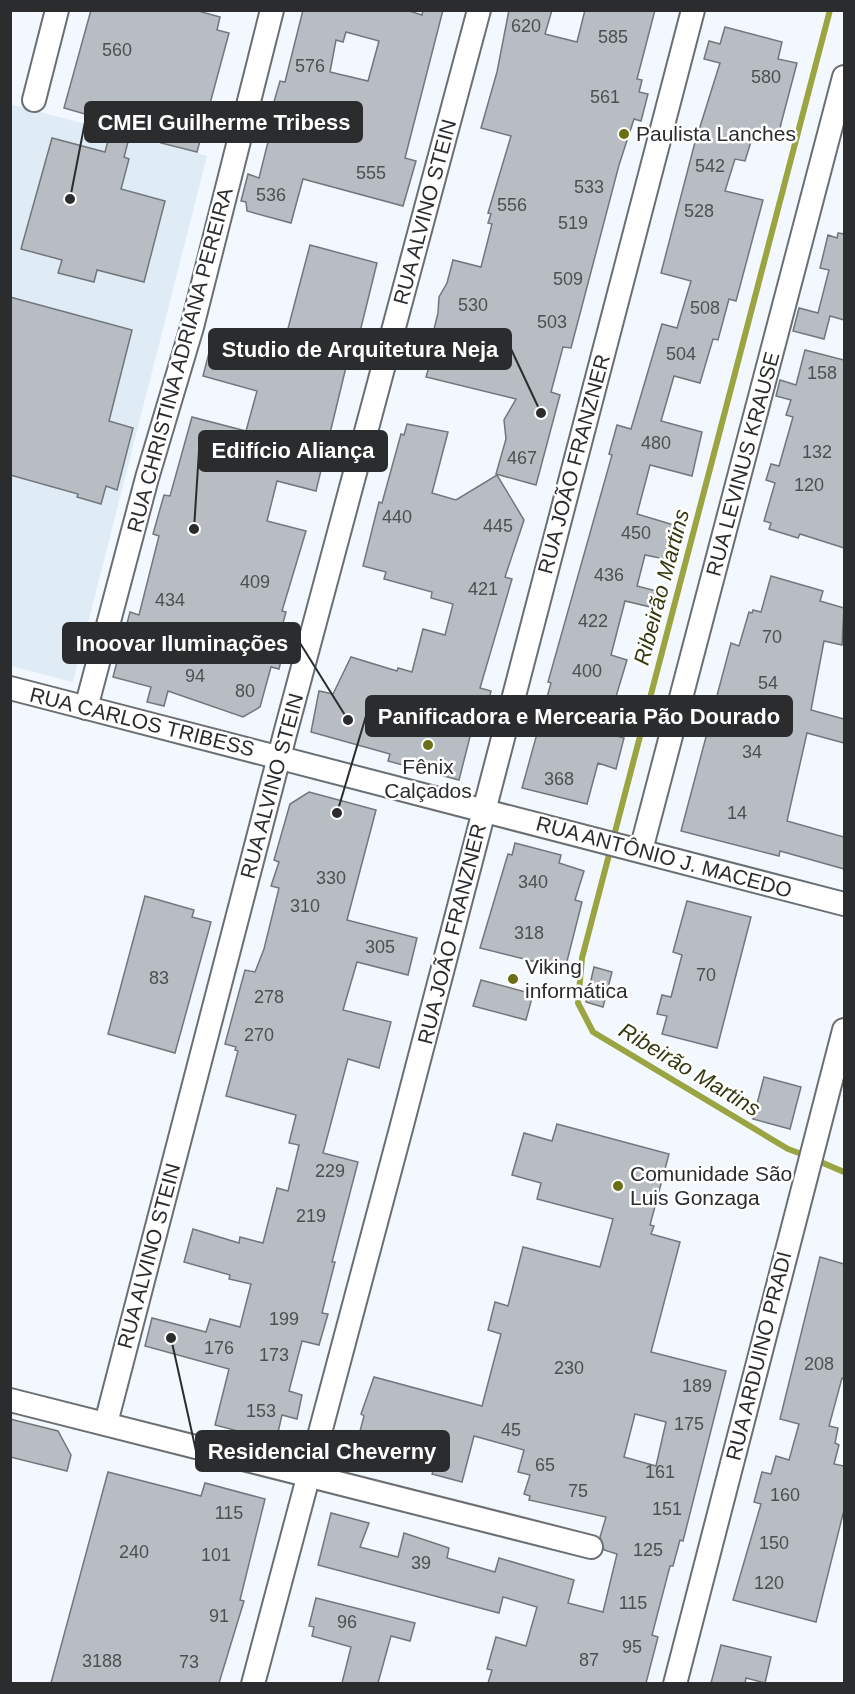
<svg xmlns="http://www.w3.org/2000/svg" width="855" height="1694" font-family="Helvetica,sans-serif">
	<rect width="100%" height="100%" fill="#f2f8fd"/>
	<!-- built -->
	<polygon fill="#dfebf5" points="10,104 207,156 73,682 11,666"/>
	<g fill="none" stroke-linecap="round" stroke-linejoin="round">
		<!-- stream -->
		<g stroke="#9aa440" stroke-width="6">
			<polyline points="807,1156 788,1149 593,1032 578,1003 582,958 830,10"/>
			<polyline points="816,1160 844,1172"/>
		</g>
	</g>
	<!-- building -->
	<g fill="#b7bdc2" stroke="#71777b" stroke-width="1.5" fill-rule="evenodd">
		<polygon points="91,10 195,10 220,17 217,30 229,33 197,152 161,143 163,135 132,127 124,157 129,159 121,189 165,201 144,282 97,270 94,282 58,273 62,260 21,249 52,138 105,152 113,122 64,108"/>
		<path d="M303,10H406L422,15L423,10H443L405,158L416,161L403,206L303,179L291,223L247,211L246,202L241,201L248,174L259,178L273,122L274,113L271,112L280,81L285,82ZM346,32L379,41L368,81L330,72L336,40L343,42Z"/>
		<polygon points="509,10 552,10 545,34 577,42 585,10 655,10 637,79 642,80 639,92 648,94 641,121 634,119 619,165 571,348 563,347 551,392 560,395 536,485 496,474 506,439 504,420 516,399 426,377 431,360 427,359 435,337 432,337 438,313 439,297 447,283 453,260 481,267 492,224 488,223 491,214 488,213 511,136 481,128 497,72"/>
		<polygon points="725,27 782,42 778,59 797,63 777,139 754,132 745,161 735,159 725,191 763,200 736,301 729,299 718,340 713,339 700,383 674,376 661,421 702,432 692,476 650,465 637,514 684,528 674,561 645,555 637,586 664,593 659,609 625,601 611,655 627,660 605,733 624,738 616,769 598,763 587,804 522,788 551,683 548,682 612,455 609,454 617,425 631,429 662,324 677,328 691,281 661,273 694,146 720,63 704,59 709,41 720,44"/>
		<polygon points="838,233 844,234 844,320 830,316 824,339 793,331 799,308 818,313 829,270 820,268 828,235 837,238"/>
		<polygon points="310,245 377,263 352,364 347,363 316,491 277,481 267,521 306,531 282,611 286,612 275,652 283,653 279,669 271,667 260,707 243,717 168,691 164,706 147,702 151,687 113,677 130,612 139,615 159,536 153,534 164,495 170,496 192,417 246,431 257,391 203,376 213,337 281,355"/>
		<polygon points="10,297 132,330 109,421 133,428 117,490 106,486 101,504 77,497 78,494 10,475"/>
		<polygon points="805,350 844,360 844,548 800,534 798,538 769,529 771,523 764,521 775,483 766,480 771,464 779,466 793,417 786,415 791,400 776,396 780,380 796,385"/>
		<polygon points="407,424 448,432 432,493 456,500 497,475 524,520 505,577 512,579 480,688 491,691 484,720 475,717 459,780 388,761 390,754 311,732 319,691 333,694 351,657 397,671 398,668 412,672 423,629 445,635 453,604 431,598 432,592 384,579 386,572 363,566 379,502 382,503 401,434 404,435"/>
		<polygon points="771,576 823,591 820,601 844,608 842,645 824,641 811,710 844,719 844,743 807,733 787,821 844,837 844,869 780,851 779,856 681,831 731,643 739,646 749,612 752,613 753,610 761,612"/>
		<polygon points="309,792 376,810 347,920 417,938 408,975 357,962 343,1010 391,1022 379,1068 348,1059 323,1153 358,1162 332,1262 335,1262 322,1313 328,1314 319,1345 302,1341 289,1391 302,1395 297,1419 282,1415 276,1441 215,1425 229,1369 145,1346 152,1318 206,1332 210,1319 240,1327 251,1284 229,1279 230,1275 184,1262 193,1229 239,1243 240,1237 263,1243 277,1188 288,1191 299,1145 289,1143 296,1115 226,1096 238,1051 235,1050 236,1047 225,1044 245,970 255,972 264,949 279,888 271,886 279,862 274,860 290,804"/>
		<polygon points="515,843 561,855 559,863 584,871 575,900 582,902 565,969 480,948 508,854 512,855"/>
		<polygon points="145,896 194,910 192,917 211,922 175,1053 108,1034"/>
		<polygon points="687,901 751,917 717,1048 662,1034 667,1016 657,1014 662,995 671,997 682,955 673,952"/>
		<polygon points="594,967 612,972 603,1007 586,1002"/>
		<polygon points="481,980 533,994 526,1020 473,1006"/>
		<polygon points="764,1077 801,1087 790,1129 753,1119"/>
		<path d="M557,1124L669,1154L650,1225L654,1226L651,1234L680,1242L651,1352L726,1371L683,1541L680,1540L673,1566H670L652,1635L658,1637L646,1683H488L492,1670L487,1669L496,1637L526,1646L537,1607L503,1597L499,1613L318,1565L331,1513L369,1523L360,1547L398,1557L404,1533L449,1548L447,1558L495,1572L499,1558L574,1580L568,1603L603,1612L617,1554L604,1550L600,1537L606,1517L529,1500L530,1496L524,1494L530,1475L518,1472L524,1450L474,1436L462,1482L432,1474L433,1471L402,1462L401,1466L355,1450L364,1416L361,1414L374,1377L482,1406L501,1334L488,1330L495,1302L508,1306L523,1247L600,1267L613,1219L537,1199L541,1183L512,1175L524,1133L552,1141ZM635,1414L666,1422L656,1466L624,1457Z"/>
		<polygon points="820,1257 844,1264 844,1379 842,1378 829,1426 838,1428 835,1443 839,1445 834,1464 844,1466 844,1510 816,1622 733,1600 761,1504 754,1502 762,1472 771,1474 776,1456 789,1460 799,1424 780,1419"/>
		<polygon points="10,1419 58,1431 71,1455 67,1471 10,1457"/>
		<polygon points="108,1472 201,1496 205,1483 265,1499 240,1600 244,1601 219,1683 51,1683"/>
		<polygon points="316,1598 415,1623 410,1641 391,1636 378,1683 342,1683 351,1647 312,1636 314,1627 309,1626"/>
		<polygon points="721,1645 771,1657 765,1683 746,1678 745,1683 711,1683"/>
	</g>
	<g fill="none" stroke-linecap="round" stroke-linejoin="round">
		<defs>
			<g id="minor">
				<polyline points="34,100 57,10"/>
				<polyline points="10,688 844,904"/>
				<polyline points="86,708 147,478 192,327 272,10"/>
				<polyline points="641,850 844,77"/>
				<polyline points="10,1400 591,1547"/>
				<polyline points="106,1423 285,734 479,10"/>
				<polyline points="253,1684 402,1125 693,10"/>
				<polyline points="675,1684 844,1030"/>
			</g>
		</defs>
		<!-- minor casing -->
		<use href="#minor" stroke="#696f73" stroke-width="26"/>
		<!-- minor -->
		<use href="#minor" stroke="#fff" stroke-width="22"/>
	</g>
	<!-- markers -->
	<g fill="#686f16" stroke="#fff" stroke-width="2">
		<circle cx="624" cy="134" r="6"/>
		<circle cx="428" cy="745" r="6"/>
		<circle cx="513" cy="979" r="6"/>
		<circle cx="618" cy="1186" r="6"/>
	</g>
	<g text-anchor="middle" stroke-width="5" stroke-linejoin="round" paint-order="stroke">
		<!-- number labels -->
		<g font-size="18" fill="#4d5053">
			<text x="526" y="32">620</text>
			<text x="613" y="43">585</text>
			<text x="117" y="56">560</text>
			<text x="310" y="72">576</text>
			<text x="766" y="83">580</text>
			<text x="605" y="103">561</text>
			<text x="710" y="172">542</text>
			<text x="371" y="179">555</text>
			<text x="589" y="193">533</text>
			<text x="271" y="201">536</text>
			<text x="512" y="211">556</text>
			<text x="699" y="217">528</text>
			<text x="573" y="229">519</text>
			<text x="568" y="285">509</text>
			<text x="473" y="311">530</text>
			<text x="705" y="314">508</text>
			<text x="552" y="328">503</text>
			<text x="681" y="360">504</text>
			<text x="822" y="379">158</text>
			<text x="656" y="449">480</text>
			<text x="817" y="458">132</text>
			<text x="522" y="464">467</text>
			<text x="809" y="491">120</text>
			<text x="397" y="523">440</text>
			<text x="498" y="532">445</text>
			<text x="636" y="539">450</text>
			<text x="609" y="581">436</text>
			<text x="255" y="588">409</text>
			<text x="483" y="595">421</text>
			<text x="170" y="606">434</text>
			<text x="593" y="627">422</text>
			<text x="772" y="643">70</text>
			<text x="587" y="677">400</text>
			<text x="195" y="682">94</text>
			<text x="768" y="689">54</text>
			<text x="245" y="697">80</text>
			<text x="752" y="758">34</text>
			<text x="559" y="785">368</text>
			<text x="737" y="819">14</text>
			<text x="331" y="884">330</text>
			<text x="533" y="888">340</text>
			<text x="305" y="912">310</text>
			<text x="529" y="939">318</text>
			<text x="380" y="953">305</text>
			<text x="706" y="981">70</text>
			<text x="159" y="984">83</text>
			<text x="269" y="1003">278</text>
			<text x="259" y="1041">270</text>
			<text x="330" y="1177">229</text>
			<text x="311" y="1222">219</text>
			<text x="284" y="1325">199</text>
			<text x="219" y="1354">176</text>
			<text x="274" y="1361">173</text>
			<text x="819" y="1370">208</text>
			<text x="569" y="1374">230</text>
			<text x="697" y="1392">189</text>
			<text x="261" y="1417">153</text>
			<text x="689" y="1430">175</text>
			<text x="511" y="1436">45</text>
			<text x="545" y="1471">65</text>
			<text x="660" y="1478">161</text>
			<text x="578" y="1497">75</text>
			<text x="785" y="1501">160</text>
			<text x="667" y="1515">151</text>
			<text x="229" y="1519">115</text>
			<text x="774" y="1549">150</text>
			<text x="648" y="1556">125</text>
			<text x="134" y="1558">240</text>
			<text x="216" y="1561">101</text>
			<text x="421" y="1569">39</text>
			<text x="769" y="1589">120</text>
			<text x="633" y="1609">115</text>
			<text x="219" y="1622">91</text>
			<text x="347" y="1628">96</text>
			<text x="632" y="1653">95</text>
			<text x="589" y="1666">87</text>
			<text x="102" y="1667">3188</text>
			<text x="189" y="1668">73</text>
		</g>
		<!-- poi labels -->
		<g font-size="21" fill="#2a2c2e" stroke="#fff" text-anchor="start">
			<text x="636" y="141">Paulista Lanches</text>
			<text x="428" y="774" text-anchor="middle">Fênix<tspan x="428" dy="24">Calçados</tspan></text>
			<text x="525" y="974">Viking<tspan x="525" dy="24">informática</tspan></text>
			<text x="630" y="1181">Comunidade São<tspan x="630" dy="24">Luis Gonzaga</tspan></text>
		</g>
		<!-- street labels -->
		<g font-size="21" fill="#2a2c2e" stroke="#fff">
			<text transform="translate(425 212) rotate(-75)" y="7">RUA ALVINO STEIN</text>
			<text transform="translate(180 360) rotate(-75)" y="7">RUA CHRISTINA ADRIANA PEREIRA</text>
			<text transform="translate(574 464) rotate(-75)" y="7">RUA JOÃO FRANZNER</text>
			<text transform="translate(743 464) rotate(-75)" y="7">RUA LEVINUS KRAUSE</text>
			<text transform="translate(142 722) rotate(14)" y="7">RUA CARLOS TRIBESS</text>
			<text transform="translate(272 786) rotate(-75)" y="7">RUA ALVINO STEIN</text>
			<text transform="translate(664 857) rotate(15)" y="7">RUA ANTÔNIO J. MACEDO</text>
			<text transform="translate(452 934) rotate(-76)" y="7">RUA JOÃO FRANZNER</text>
			<text transform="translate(149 1256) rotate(-75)" y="7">RUA ALVINO STEIN</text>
			<text transform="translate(759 1356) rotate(-76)" y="7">RUA ARDUINO PRADI</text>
		</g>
		<!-- water labels -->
		<g font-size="22" font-style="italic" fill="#363910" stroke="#fff">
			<text transform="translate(661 587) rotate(-75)" y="8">Ribeirão Martins</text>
			<text transform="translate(690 1069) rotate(31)" y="8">Ribeirão Martins</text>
		</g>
	</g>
	<!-- callouts -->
	<path fill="none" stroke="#2a2c2e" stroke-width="2" d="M70 199L85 122M541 413L511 349M194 529L199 451M348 720L300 643M337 813L366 716M171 1338L196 1451"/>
	<g fill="#2a2c2e" stroke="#fff" stroke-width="2">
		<circle cx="70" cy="199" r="6"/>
		<circle cx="541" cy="413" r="6"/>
		<circle cx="194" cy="529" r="6"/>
		<circle cx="348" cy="720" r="6"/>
		<circle cx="337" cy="813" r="6"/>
		<circle cx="171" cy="1338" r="6"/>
	</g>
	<g fill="#2a2c2e" stroke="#2a2c2e" stroke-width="2">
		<rect x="85" y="102" width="277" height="40" rx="6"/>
		<rect x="209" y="329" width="302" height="40" rx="6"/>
		<rect x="199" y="431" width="188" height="40" rx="6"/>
		<rect x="63" y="623" width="237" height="40" rx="6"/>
		<rect x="366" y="696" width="426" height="40" rx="6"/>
		<rect x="196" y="1431" width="253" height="40" rx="6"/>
	</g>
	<g font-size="22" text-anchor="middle" font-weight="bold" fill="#fff">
		<text x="224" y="130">CMEI Guilherme Tribess</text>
		<text x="360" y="357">Studio de Arquitetura Neja</text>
		<text x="293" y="458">Edifício Aliança</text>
		<text x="182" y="651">Inoovar Iluminações</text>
		<text x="579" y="724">Panificadora e Mercearia Pão Dourado</text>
		<text x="322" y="1459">Residencial Cheverny</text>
	</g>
	<!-- border -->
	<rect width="855" height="1694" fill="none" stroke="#2a2c2e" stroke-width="24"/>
</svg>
